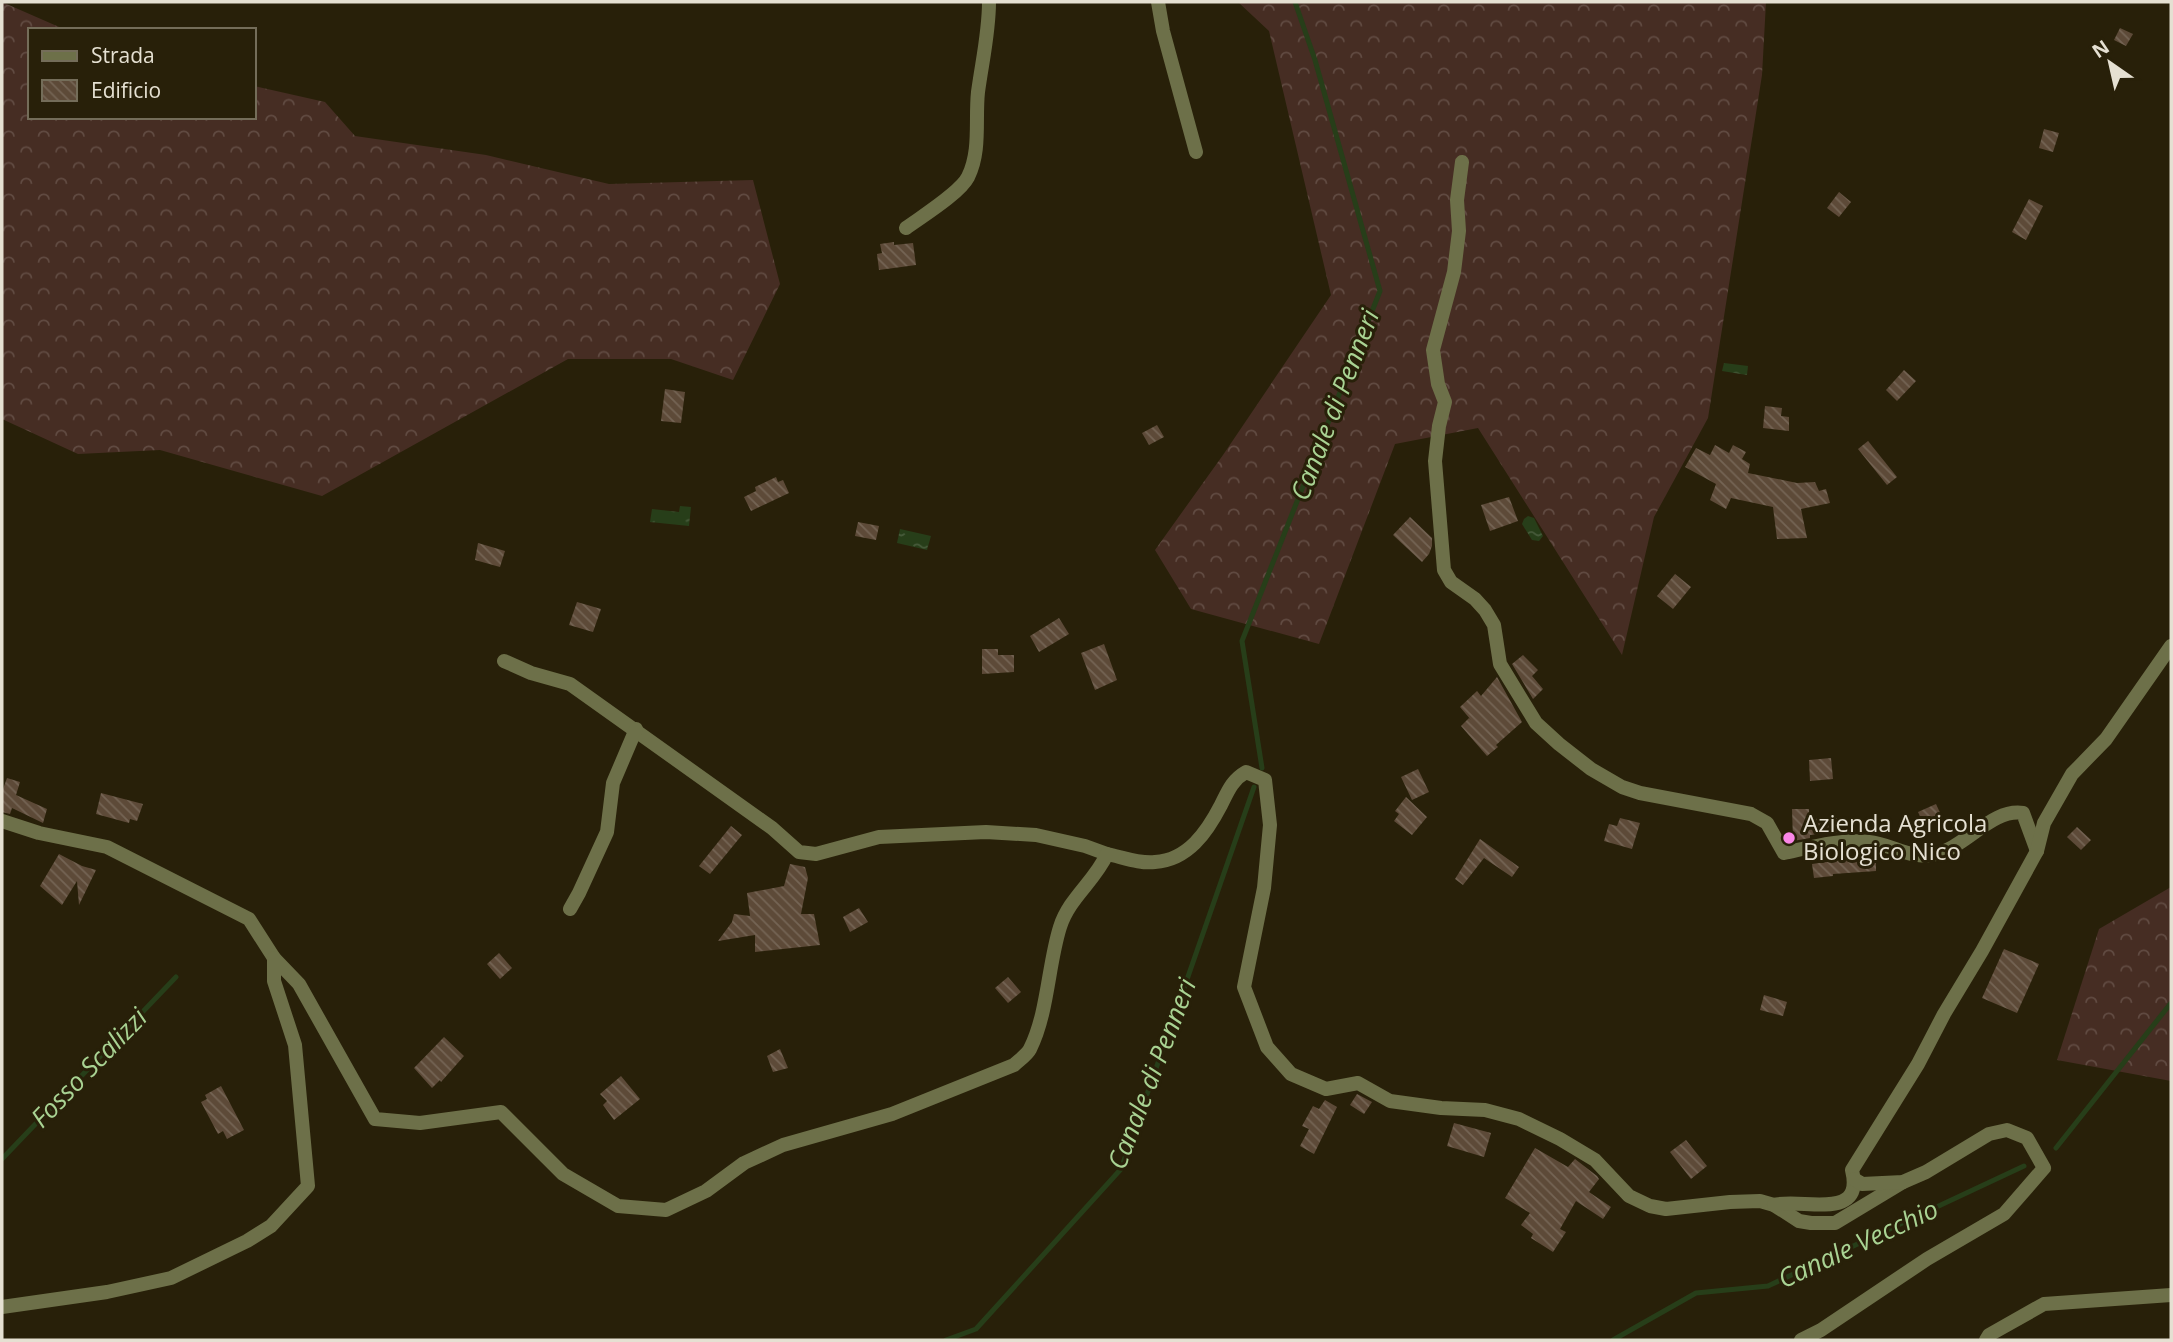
<svg xmlns="http://www.w3.org/2000/svg" width="2173" height="1342" font-family="'Open Sans',sans-serif">
	<defs>
		<pattern id="forest-crowns" width="20" height="18" patternUnits="userSpaceOnUse" patternTransform="scale(1.75)"><rect width="20" height="18" fill="#462d23"/><path d="M2 6a3 3 0 1 1 6 0M12 15a3 3 0 1 1 6 0" fill="none" stroke="#614b42"/></pattern>
		<pattern id="water-ripples" width="26" height="14" patternUnits="userSpaceOnUse" patternTransform="scale(1.75)"><rect width="26" height="14" fill="#273e19"/><path d="M2 4q2-2 4 0t4 0M15 11q2-2 4 0t4 0" fill="none" stroke="#465a3a"/></pattern>
		<pattern id="building-back-hatch" width="6" height="6" patternUnits="userSpaceOnUse" patternTransform="scale(1.75)"><rect width="6" height="6" fill="#5d4a38"/><path d="M-1 5l2 2M0 0l6 6M5-1l2 2" fill="none" stroke="#746454"/></pattern>
	</defs>
	<rect width="100%" height="100%" fill="#282009"/>
	<!-- forest -->
	<g fill="url(#forest-crowns)">
		<polygon points="2,2 66,30 30,30 30,117 254,117 254,86 325,102 355,136 486,155 609,184 753,180 780,284 733,380 671,359 568,359 322,496 160,450 78,454 2,419"/>
		<polygon points="1238,2 1766,2 1762,75 1708,418 1654,517 1622,655 1478,428 1395,444 1319,644 1191,609 1155,550 1223,455 1331,295 1269,31"/>
		<polygon points="2171,887 2171,1081 2057,1060 2099,929"/>
	</g>
	<!-- water -->
	<g fill="url(#water-ripples)">
		<polygon points="1724,363 1748,366 1747,375 1722,371"/>
		<polygon points="680,506 691,507 689,526 650,522 652,509 679,512"/>
		<polygon points="1528,516 1534,518 1543,536 1539,541 1532,540 1522,524 1524,519"/>
		<polygon points="900,529 931,536 927,550 897,543"/>
	</g>
	<g fill="none" stroke-linecap="round" stroke-linejoin="round">
		<!-- stream -->
		<g stroke="#273e19" stroke-width="5">
			<polyline points="1262,768 1242,641 1380,291 1315,60 1295,2"/>
			<polyline points="2056,1148 2171,1003"/>
			<polyline points="2,1159 176,977"/>
			<polyline points="946,1340 976,1329 1121,1169 1254,787"/>
			<polyline points="1613,1340 1696,1293 1768,1286 2024,1166"/>
		</g>
	</g>
	<!-- building -->
	<g fill="url(#building-back-hatch)">
		<polygon points="2120,28 2133,34 2126,46 2114,40"/>
		<polygon points="2044,129 2059,133 2053,152 2039,148"/>
		<polygon points="1839,192 1851,202 1839,217 1827,208"/>
		<polygon points="2029,199 2043,206 2026,240 2012,232"/>
		<polygon points="894,242 894,245 913,243 916,265 879,270 877,254 882,253 880,244"/>
		<polygon points="1904,370 1916,381 1897,401 1886,390"/>
		<polygon points="665,389 685,392 681,423 661,421"/>
		<polygon points="1765,406 1782,408 1781,416 1789,417 1789,431 1763,428"/>
		<polygon points="1157,425 1164,437 1149,445 1142,433"/>
		<polygon points="1868,441 1897,477 1887,485 1858,449"/>
		<polygon points="1715,445 1729,453 1733,445 1746,452 1742,459 1750,464 1748,473 1797,483 1815,482 1819,491 1826,489 1830,503 1801,509 1807,538 1777,539 1773,507 1731,498 1726,509 1710,500 1716,484 1685,467 1696,448 1710,455"/>
		<polygon points="776,477 778,482 783,480 789,493 751,511 744,497 756,491 755,487"/>
		<polygon points="1509,497 1518,521 1490,531 1481,505"/>
		<polygon points="1410,517 1432,538 1432,546 1429,554 1422,562 1393,535"/>
		<polygon points="858,522 879,526 876,540 855,536"/>
		<polygon points="478,543 505,551 500,567 475,560"/>
		<polygon points="1675,574 1691,587 1673,609 1657,596"/>
		<polygon points="577,602 601,609 593,632 569,625"/>
		<polygon points="1059,618 1069,634 1039,652 1030,636"/>
		<polygon points="1104,644 1117,680 1095,690 1081,653"/>
		<polygon points="982,649 998,649 998,655 1014,655 1014,672 982,674"/>
		<polygon points="1523,655 1538,670 1532,676 1543,689 1533,699 1512,664"/>
		<polygon points="1497,677 1522,722 1496,745 1498,747 1487,756 1461,726 1469,718 1471,720 1460,707 1477,691 1481,696"/>
		<polygon points="1831,758 1833,779 1810,781 1809,760"/>
		<polygon points="1418,769 1429,792 1412,800 1401,777"/>
		<polygon points="7,778 20,782 16,795 47,809 43,823 12,808 10,814 2,812 2,788 3,789"/>
		<polygon points="101,793 143,804 137,821 130,819 129,823 96,814"/>
		<polygon points="1406,797 1427,817 1412,835 1394,821 1399,814 1395,811"/>
		<polygon points="1936,804 1942,817 1924,825 1918,812"/>
		<polygon points="1792,809 1809,809 1809,819 1844,818 1844,832 1810,835 1810,838 1793,841"/>
		<polygon points="1620,818 1640,823 1632,849 1604,841 1609,824 1617,826"/>
		<polygon points="731,826 742,835 710,874 699,866"/>
		<polygon points="2077,827 2091,840 2081,850 2067,837"/>
		<polygon points="1480,839 1519,867 1512,877 1484,858 1463,885 1455,879"/>
		<polygon points="59,854 82,866 96,870 79,905 77,881 62,905 40,886"/>
		<polygon points="1876,855 1876,871 1833,874 1833,876 1814,878 1812,864"/>
		<polygon points="790,864 805,867 808,878 801,914 814,914 820,945 755,952 755,935 718,941 732,922 734,914 750,916 747,893 784,886"/>
		<polygon points="859,908 868,922 850,932 843,917"/>
		<polygon points="2004,949 2039,964 2017,1013 1982,998"/>
		<polygon points="499,953 512,968 500,979 487,964"/>
		<polygon points="1008,977 1021,992 1008,1003 995,988"/>
		<polygon points="1764,995 1787,1002 1783,1016 1760,1010"/>
		<polygon points="444,1037 464,1056 441,1082 440,1080 432,1088 414,1068"/>
		<polygon points="780,1049 788,1068 773,1072 767,1056"/>
		<polygon points="621,1076 640,1099 614,1120 603,1105 607,1101 600,1094"/>
		<polygon points="221,1086 244,1130 227,1139 223,1131 218,1134 201,1102 207,1099 205,1095"/>
		<polygon points="1357,1094 1372,1102 1364,1114 1350,1105"/>
		<polygon points="1325,1100 1337,1107 1314,1154 1300,1146 1309,1129 1302,1126 1313,1106 1319,1109"/>
		<polygon points="1454,1123 1491,1133 1484,1157 1447,1146"/>
		<polygon points="1686,1140 1707,1166 1691,1179 1670,1152"/>
		<polygon points="1535,1148 1568,1167 1575,1159 1597,1176 1599,1179 1589,1192 1611,1207 1603,1219 1576,1201 1560,1229 1566,1232 1553,1252 1531,1238 1533,1234 1521,1225 1530,1213 1505,1198"/>
	</g>
	<g fill="none" stroke-linecap="round" stroke-linejoin="round">
		<!-- minor -->
		<g stroke="#6d7049" stroke-width="14">
			<polyline points="1158,2 1163,31 1196,152"/>
			<path d="M1462,162L1457,200L1459,231L1454,272L1433,350L1438,384L1445,402L1439,426L1435,461L1444,570L1451,582L1475,599L1485,610L1494,625L1500,664L1536,723L1559,744L1591,769L1622,787L1640,793L1751,814L1767,823L1784,853C1812,847 1840,839 1869,842C1890,844 1912,859 1932,855C1965,849 1991,808 2023,813L2037,851"/>
			<path d="M906,228C921,217 960,193 968,177C981,151 975,120 978,92C982,62 989,33 989,2"/>
			<polyline points="504,661 531,673 570,684 772,828 799,852 816,854 879,837 986,832 1036,835 1085,846 1107,854"/>
			<path d="M2,821L39,833L107,847L249,919L274,958L299,984L375,1119L420,1123L501,1112L563,1174L618,1206L666,1210L706,1191L744,1163L783,1145L892,1114L1014,1065C1019,1060 1027,1055 1030,1049C1048,1013 1048,965 1060,927C1069,898 1095,881 1107,854C1122,857 1140,864 1155,862C1188,860 1207,832 1221,805C1228,791 1232,780 1246,772L1265,780L1270,825L1264,888L1244,987L1267,1047L1291,1074L1326,1089L1358,1083L1390,1101L1441,1108L1485,1110L1519,1119L1560,1139L1595,1160L1629,1196L1650,1206L1666,1209L1730,1202L1760,1201L1774,1205L1799,1221L1811,1223H1835L1903,1182"/>
			<polyline points="570,909 579,893 607,832 613,783 636,729"/>
			<path d="M1774,1205C1800,1197 1865,1223 1852,1170L1918,1064L1944,1014L1982,951L2037,851L2044,823L2072,774L2106,739L2171,646"/>
			<polyline points="2,1307 107,1292 171,1278 247,1241 271,1226 308,1186 295,1045 274,981 274,958"/>
			<polyline points="1801,1340 1821,1330 1927,1259 2004,1214 2044,1168 2027,1138 2007,1130 1989,1134 1926,1172 1903,1182 1862,1184 1854,1179"/>
			<polyline points="1986,1340 1989,1335 2044,1304 2171,1295"/>
		</g>
	</g>
	<!-- markers -->
	<circle fill="#fa87e7" stroke="#282009" stroke-width="2.5" cx="1789" cy="838" r="7"/>
	<g text-anchor="middle" stroke-width="6" stroke-linejoin="round" paint-order="stroke">
		<!-- poi labels -->
		<g font-size="24" fill="#e5e0d2" stroke="#282009" text-anchor="start">
			<text x="1803" y="832">Azienda Agricola<tspan x="1803" dy="28">Biologico Nico</tspan></text>
		</g>
		<!-- water labels -->
		<g font-size="26" font-style="italic" fill="#a9d393" stroke="#282009">
			<text transform="translate(1335 405) rotate(-69)" y="9">Canale di Penneri</text>
			<text transform="translate(89 1068) rotate(-46)" y="9">Fosso Scalizzi</text>
			<text transform="translate(1152 1074) rotate(-69)" y="9">Canale di Penneri</text>
			<text transform="translate(1858 1244) rotate(-25)" y="9">Canale Vecchio</text>
		</g>
	</g>
	<!-- border -->
	<rect width="2173" height="1342" fill="none" stroke="#e5e0d2" stroke-width="7"/>
	<!-- legend -->
	<rect x="28" y="28" width="228" height="91" fill="#282009" stroke="#746d59" stroke-width="2"/>
	<rect x="42" y="51" width="35" height="10" fill="#6d7049" stroke="#746d59" stroke-width="2"/>
	<text x="91" y="63" font-size="21" fill="#e5e0d2">Strada</text>
	<rect x="42" y="80" width="35" height="21" fill="url(#building-back-hatch)" stroke="#746d59" stroke-width="2"/>
	<text x="91" y="98" font-size="21" fill="#e5e0d2">Edificio</text>
	<!-- north arrow -->
	<g transform="translate(2110 63) rotate(326)" stroke="#282009" stroke-width="5" paint-order="stroke">
	<path d="M0-5L12 26L0 18L-12 26Z" fill="#e5e0d2"/>
	<text y="-10" font-size="19" font-weight="bold" text-anchor="middle" fill="#e5e0d2">N</text>
	</g>
</svg>
